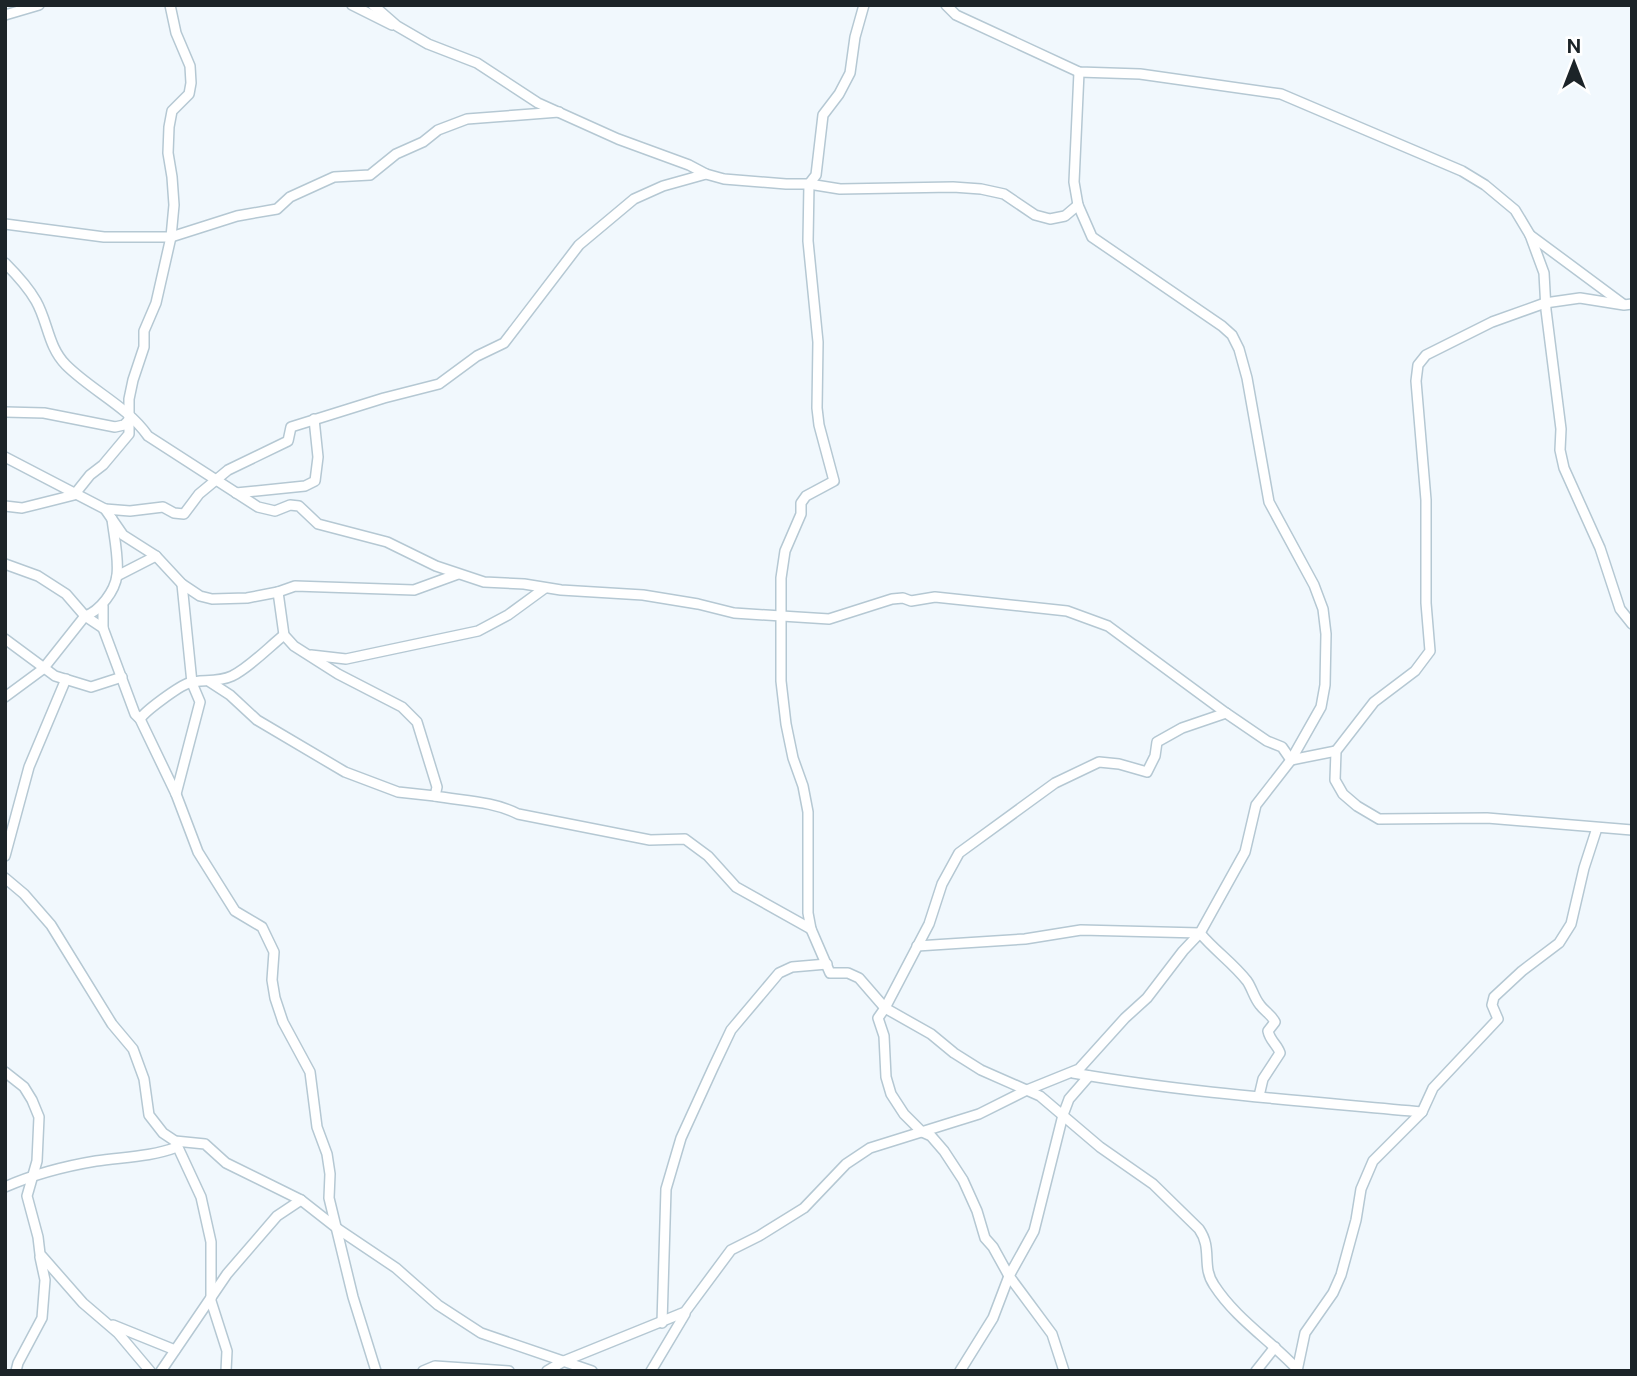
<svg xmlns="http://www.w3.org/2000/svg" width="1637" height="1376" font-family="'Public Sans',sans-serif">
	<rect width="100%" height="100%" fill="#f1f8fd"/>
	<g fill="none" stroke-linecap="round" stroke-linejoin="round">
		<defs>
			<g id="minor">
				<polyline points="352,5 392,25"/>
				<polyline points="373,5 397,26 428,44 477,63 538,103 618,139 689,165 706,174 724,179 786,184 809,184 840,189 953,187 981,189 1004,194 1035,215 1050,219 1065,216 1078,205"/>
				<path d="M864,5L855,37L850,73L839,94L823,115L816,175L809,184L808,241L818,342L817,408L819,425L834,481L806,496L801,503V514L785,551L781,578V681L786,724L793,758L803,786L808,812V913L811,929L830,973H848L859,978L885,1008L931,1034L954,1053L981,1070L1040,1096L1100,1147L1153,1184L1199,1229C1213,1249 1201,1266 1214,1285C1236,1319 1270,1340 1297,1369"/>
				<polyline points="946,5 956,15 1079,72 1140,74 1281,94 1462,171 1485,185 1515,210 1530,235 1623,304"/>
				<polyline points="5,15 39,5"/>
				<polyline points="5,224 104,237 171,237 237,216 277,209 290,197 334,177 370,175 396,154 423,142 438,130 467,119 559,112"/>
				<polyline points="1530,235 1544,273 1546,310 1561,429 1560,450 1564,468 1600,548 1620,609 1632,624"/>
				<path d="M5,263C16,274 28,287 36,301C48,322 48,347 66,365C92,391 127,406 148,436L258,507L275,511L290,505L299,506L318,524L387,542L436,566L484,582L524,584L561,590L643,595L698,604L734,613L829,619L892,599L903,598L911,601L935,597L1067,611L1108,626L1226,713L1267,741L1282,747L1291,760"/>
				<polyline points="1632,304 1624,305 1580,298 1545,303 1492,322 1426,355 1418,365 1416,381 1426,500 1426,603 1430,651 1415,671 1374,702 1336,751 1335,780 1343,794 1357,806 1379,819 1487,818 1632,830"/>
				<polyline points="5,412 44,413 115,427 124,425 131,418"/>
				<path d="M5,457L105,509L123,535L156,556L182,584L200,596L212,599L247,598L278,592L284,635L294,646L338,674L402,707L417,722L437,787L435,796C462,801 493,801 518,814L650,840L685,839L708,856L736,887L811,929"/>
				<polyline points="236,493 305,486 315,481 318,457 314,419"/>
				<polyline points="5,506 22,508 74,495 90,475 103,465 129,434 129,399 133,380 144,347 144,331 156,303 171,237 174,205 172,177 168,153 169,127 172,111 189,94 191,83 190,66 176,33 170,5"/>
				<polyline points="105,509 130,511 163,507 174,513 184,514 199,494 228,470 288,441 291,427 384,398 439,384 477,356 504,343 579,245 634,199 663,186 706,174"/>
				<polyline points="5,564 38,576 66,594 85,616 103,628"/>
				<polyline points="117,576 156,556"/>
				<polyline points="278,592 295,586 414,590 458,574"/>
				<polyline points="103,606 103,628 135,714 140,719 176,794 198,852 235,911 262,927 274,952 272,980 275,998 283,1022 310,1072 317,1127 327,1154 330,1174 329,1198 353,1297 376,1371"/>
				<polyline points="5,639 55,676 91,687 122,677"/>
				<polyline points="311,655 346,659 478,631 508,615 545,588"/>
				<polyline points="210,682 230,695 257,720 345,772 398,792 435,796"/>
				<path d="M5,697L43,669L85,616C100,611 115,591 117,575C119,558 114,536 112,519"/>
				<path d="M140,719C145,711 179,686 189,683C200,679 217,683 232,676C249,668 269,647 284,635"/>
				<polyline points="1291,760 1336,751"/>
				<polyline points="176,794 200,702 192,683 182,584"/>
				<polyline points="5,856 29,767 66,679"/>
				<polyline points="5,878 24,894 51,925 112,1024 133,1049 144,1079 149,1115 163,1133 175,1141 205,1144 226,1163 301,1200 338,1229 396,1268 438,1305 481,1333 592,1371"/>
				<path d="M1200,933C1214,950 1233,963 1247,981C1252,988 1254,998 1260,1005C1265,1012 1271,1014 1275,1022L1268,1031C1270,1041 1277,1044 1280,1053L1263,1079L1259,1096"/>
				<polyline points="917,946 1025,939 1081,930 1200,933"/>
				<polyline points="5,1072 24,1087 32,1100 39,1117 37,1161 27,1196 38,1237 40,1254 83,1303 118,1333 150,1371"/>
				<path d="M1073,1073C1188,1093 1305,1101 1422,1112"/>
				<polyline points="175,1141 201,1197 211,1242 211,1301 227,1351 226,1371"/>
				<path d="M5,1187C32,1175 66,1166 96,1161C123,1157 151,1157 177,1147"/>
				<polyline points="662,1323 666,1189 681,1138 713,1068 731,1030 779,973 792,967 827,964"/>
				<polyline points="113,1325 175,1350"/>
				<polyline points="16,1371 18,1363 42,1318 45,1280 40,1257"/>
				<polyline points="161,1371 227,1274 277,1216 301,1200"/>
				<polyline points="423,1371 435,1366 509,1371"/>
				<polyline points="547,1371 564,1361 685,1312 731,1250 759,1236 804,1208 846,1164 870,1148 979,1114 1027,1090 1079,1069 1125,1018 1147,998 1183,951 1200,933 1245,852 1256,805 1291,760 1321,707 1325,685 1326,634 1323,609 1314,585 1269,502 1247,378 1239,349 1232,335 1222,326 1092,237 1078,205 1074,182 1079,72"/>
				<polyline points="651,1371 685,1314"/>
				<polyline points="960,1371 993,1318 1009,1276 1034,1231 1063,1115 1069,1099 1089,1076"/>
				<polyline points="1064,1371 1052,1334 1009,1276 993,1247 985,1238 977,1211 963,1180 944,1151 931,1136 922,1132 904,1114 891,1094 886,1077 884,1036 878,1018 885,1008 929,924 942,884 959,853 1055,783 1099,762 1119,764 1147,772 1155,756 1157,742 1182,728 1226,713"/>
				<polyline points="1256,1371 1275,1347"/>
				<polyline points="1297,1371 1305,1333 1333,1293 1341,1275 1356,1220 1361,1189 1373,1161 1422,1112 1433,1088 1498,1019 1492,1005 1494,997 1522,971 1559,943 1571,924 1584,868 1597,828"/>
			</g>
		</defs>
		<!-- minor casing -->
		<use href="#minor" stroke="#b5c8d3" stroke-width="12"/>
		<!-- minor -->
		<use href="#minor" stroke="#fff" stroke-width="9"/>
	</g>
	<!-- border -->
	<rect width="1637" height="1376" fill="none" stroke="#1c2428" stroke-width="14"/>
	<!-- north arrow -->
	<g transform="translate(1574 63)" stroke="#ffffff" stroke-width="5" paint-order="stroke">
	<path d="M0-5L12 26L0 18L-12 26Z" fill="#1c2428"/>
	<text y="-10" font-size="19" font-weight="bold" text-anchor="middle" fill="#1c2428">N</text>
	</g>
</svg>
